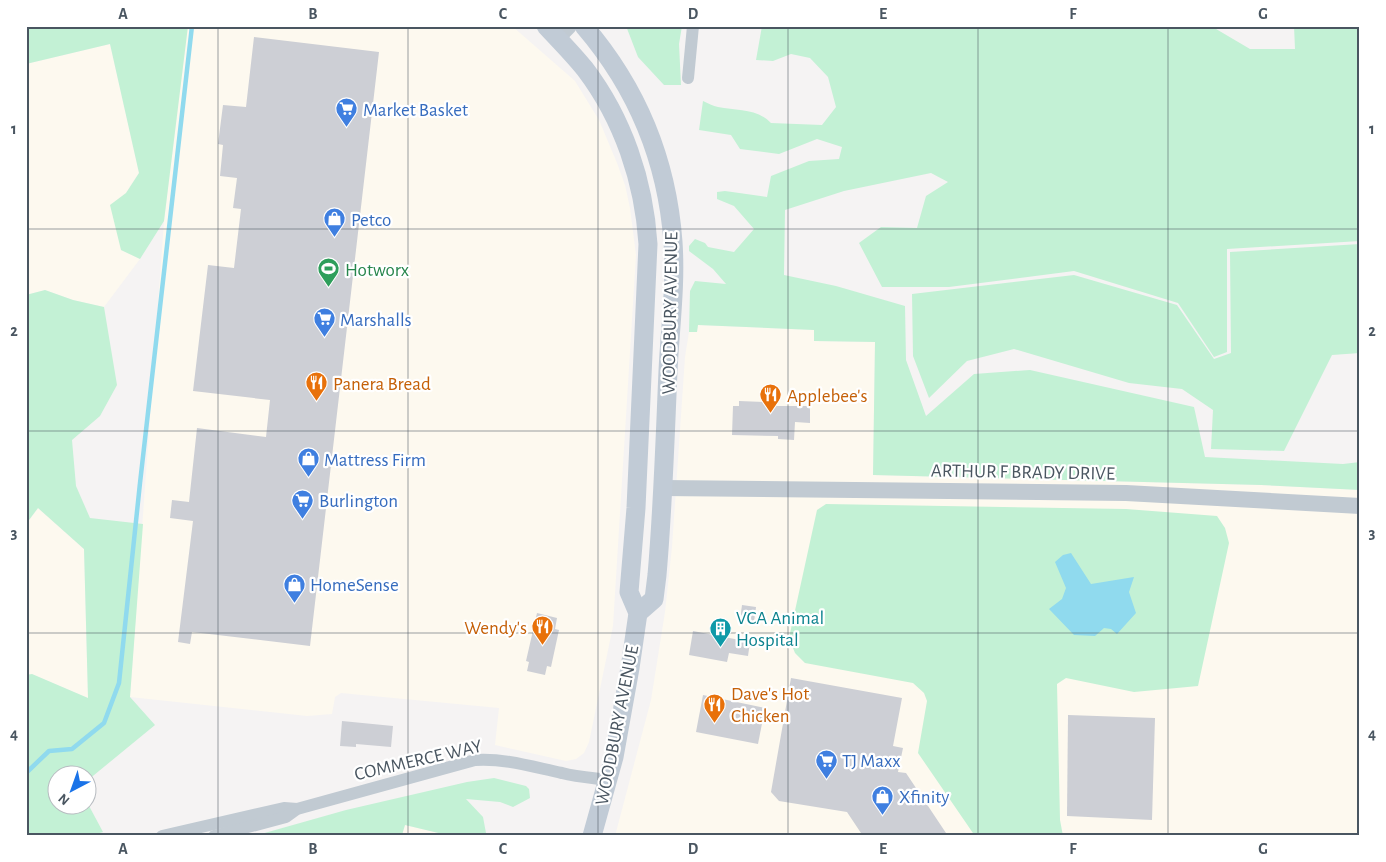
<svg xmlns="http://www.w3.org/2000/svg" width="1386" height="862" font-family="'Alegreya Sans',sans-serif">
	<rect width="100%" height="100%" fill="#f5f3f3"/>
	<!-- commercial -->
	<g fill="#fdf9ef">
		<polygon points="188,26 512,26 575,81 599,120 617,163 625,185 630,208 636,255 613,626 589,742 584,753 576,759 566,761 495,745 499,708 341,693 335,697 332,714 307,716 130,697 164,221"/>
		<polygon points="110,44 139,173 126,193 121,250 140,259 104,307 73,300 45,290 26,295 26,64"/>
		<polygon points="698,325 814,330 814,341 875,342 873,475 1261,485 1360,490 1360,836 615,836 651,700 665,612 672,547 685,357 689,332 697,332"/>
		<polygon points="38,508 84,549 88,698 32,674 26,675 26,524"/>
		<polygon points="405,825 451,836 393,836 402,835"/>
	</g>
	<!-- green -->
	<g fill="#c3f1d5">
		<polygon points="26,26 188,26 164,221 140,259 121,250 110,205 126,193 139,173 110,44 26,64"/>
		<polygon points="626,26 682,26 679,44 681,85 664,85 638,57"/>
		<path d="M762,26H1023L1024,28L1037,29L1039,26H1211L1250,49H1295L1294,26H1360V241L1227,249V352L1214,357L1178,303L1074,271L949,287H882L859,243L881,227L917,228L926,196L948,182L931,173L844,191L785,210L784,275L836,286L905,306L906,360L926,416L974,374L1030,370L1194,407L1205,457L1343,464L1360,462V490L1261,485L873,475L875,342L814,341V330L698,325L697,332H689L690,291L695,281L726,284L713,269L689,251V246L695,239L705,243L708,247L734,252L754,229L734,206L717,199V192L725,191L767,197L771,176L809,161L839,159L842,147L817,139L779,154L740,149L731,135L699,130L703,101C708,103 713,106 718,107C737,111 757,108 771,123L822,125L836,107L828,77L810,58L791,54L773,61L756,60Z"/>
		<polygon points="1360,244 1360,353 1332,355 1284,451 1211,449 1213,410 1182,389 1129,383 1014,349 967,361 929,398 913,356 912,294 1074,275 1177,305 1214,359 1231,353 1230,252"/>
		<polygon points="45,290 73,300 104,307 117,385 100,416 72,440 76,486 90,518 143,524 130,697 155,725 88,780 88,774 58,774 58,804 88,804 103,832 89,836 26,836 26,675 32,674 88,698 84,549 38,508 26,524 26,295"/>
		<polygon points="826,504 1126,509 1217,516 1225,528 1229,543 1198,686 1134,692 1066,678 1057,684 1060,820 1063,836 975,836 918,753 927,701 924,693 913,683 805,663 795,653 789,638 817,510"/>
		<polygon points="494,778 526,786 529,789 530,798 513,807 500,802 466,799 483,817 486,833 484,836 451,836 405,825 402,835 254,836 346,810 467,782"/>
	</g>
	<!-- water -->
	<polygon fill="#90daee" points="1071,553 1091,584 1134,577 1129,592 1136,613 1117,634 1111,629 1104,628 1095,636 1074,635 1049,609 1062,599 1066,588 1055,562 1063,555"/>
	<g fill="none" stroke-linecap="round" stroke-linejoin="round">
		<!-- stream -->
		<polyline stroke="#90daee" stroke-width="4.5" points="26,773 49,751 72,749 104,723 119,683 140,483 192,26"/>
	</g>
	<!-- building -->
	<g fill="#cdcfd5">
		<polygon points="254,37 379,52 310,646 192,632 190,644 178,642 193,521 170,518 172,500 189,502 197,428 266,437 270,400 193,391 208,265 234,268 241,209 233,208 237,178 220,176 223,145 218,144 223,105 246,107"/>
		<polygon points="739,401 766,402 766,406 810,406 810,423 795,422 794,440 778,439 778,436 732,435 733,406 739,406"/>
		<polygon points="742,605 756,607 754,622 740,620"/>
		<polygon points="537,613 557,618 555,629 559,630 551,667 547,666 545,675 527,671 529,662 526,661"/>
		<polygon points="693,631 750,642 748,656 729,653 727,662 689,655"/>
		<polygon points="791,678 902,698 893,746 903,748 898,772 906,773 948,836 863,836 847,812 779,801 771,792"/>
		<polygon points="703,695 765,708 758,744 696,732"/>
		<polygon points="1068,715 1155,718 1152,820 1067,816"/>
		<polygon points="342,721 393,726 391,747 356,744 356,747 340,746"/>
	</g>
	<g fill="none" stroke-linecap="round" stroke-linejoin="round">
		<!-- minor -->
		<g stroke="#c1cad2" stroke-width="12">
			<polyline points="688,78 693,26"/>
			<polyline points="162,836 284,808 297,809"/>
			<path d="M214,836L286,817L297,809L475,760C505,758 533,767 562,773C577,777 593,778 608,780"/>
		</g>
		<!-- tertiary -->
		<g stroke="#c1cad2" stroke-width="16">
			<polyline points="557,38 569,26"/>
			<polyline points="662,488 1126,493 1360,506"/>
		</g>
		<!-- secondary -->
		<g stroke="#c1cbd6" stroke-width="19">
			<path d="M546,26C559,40 573,54 585,69C623,119 644,181 648,244L636,508L629,592L638,613L630,668L614,757L592,836"/>
			<path d="M584,26C638,89 667,160 673,242C676,285 670,328 668,371C665,439 663,507 657,575L654,599L638,613"/>
		</g>
	</g>
	<!-- grid -->
	<path fill="none" stroke="#4a5661" stroke-width="1" stroke-opacity="0.55" d="M218,26V836M408,26V836M598,26V836M788,26V836M978,26V836M1168,26V836M26,229H1360M26,431H1360M26,633H1360"/>
	<!-- icons -->
	<defs>
		<symbol id="supermarket-pin" viewBox="-11 -11 22 30"><path d="M0 17L-7.5 6A9.5 9.5 0 1 1 7.5 6Z" fill="#3f7fe0" stroke="#fff"/><path d="M-6-5.5h2.5l.6 2H6L4.5 2H-2.5L-4.4-4H-6ZM-1.5 3.2a1.3 1.3 0 1 0 .1 0ZM3 3.2a1.3 1.3 0 1 0 .1 0Z" fill="#fff"/></symbol>
		<symbol id="shop-pin" viewBox="-11 -11 22 30"><path d="M0 17L-7.5 6A9.5 9.5 0 1 1 7.5 6Z" fill="#3f7fe0" stroke="#fff"/><path d="M-5-2.5h2.3a2.7 3.5 0 0 1 5.4 0H5L5.5 6h-11ZM-1.5-2.5h3a1.5 2.3 0 0 0-3 0Z" fill="#fff"/></symbol>
		<symbol id="stadium-pin" viewBox="-11 -11 22 30"><path d="M0 17L-7.5 6A9.5 9.5 0 1 1 7.5 6Z" fill="#2e9e5b" stroke="#fff"/><path d="M0-5a6.5 5 0 1 0 0 10a6.5 5 0 1 0 0-10ZM-3.5-1.8h7v3.6h-7Z" fill="#fff"/></symbol>
		<symbol id="restaurant-pin" viewBox="-11 -11 22 30"><path d="M0 17L-7.5 6A9.5 9.5 0 1 1 7.5 6Z" fill="#e8710a" stroke="#fff"/><path d="M-5-6h1v4h1v-4h1v4h1v-4h1v5L-1.5 .5V6h-2V.5L-5-1ZM5-6V6H3V1.5H1.5Q1.5-4 5-6Z" fill="#fff"/></symbol>
		<symbol id="building-pin" viewBox="-11 -11 22 30"><path d="M0 17L-7.5 6A9.5 9.5 0 1 1 7.5 6Z" fill="#0f9aa8" stroke="#fff"/><path d="M-4-6H4V6H1V3H-1V6H-4ZM-2.5-4.3h1.7v1.8h-1.7ZM.8-4.3h1.7v1.8H.8ZM-2.5-1h1.7V.8h-1.7ZM.8-1h1.7V.8H.8Z" fill="#fff"/></symbol>
	</defs>
	<g fill-rule="evenodd">
		<use href="#supermarket-pin" x="334" y="96" width="25" height="34"/>
		<use href="#shop-pin" x="322" y="206" width="25" height="34"/>
		<use href="#stadium-pin" x="316" y="256" width="25" height="34"/>
		<use href="#supermarket-pin" x="312" y="306" width="25" height="34"/>
		<use href="#restaurant-pin" x="304" y="370" width="25" height="34"/>
		<use href="#restaurant-pin" x="758" y="382" width="25" height="34"/>
		<use href="#shop-pin" x="296" y="446" width="25" height="34"/>
		<use href="#supermarket-pin" x="290" y="488" width="25" height="34"/>
		<use href="#shop-pin" x="282" y="572" width="25" height="34"/>
		<use href="#restaurant-pin" x="530" y="614" width="25" height="34"/>
		<use href="#building-pin" x="708" y="616" width="25" height="34"/>
		<use href="#restaurant-pin" x="702" y="692" width="25" height="34"/>
		<use href="#supermarket-pin" x="814" y="748" width="25" height="34"/>
		<use href="#shop-pin" x="870" y="784" width="25" height="34"/>
	</g>
	<g text-anchor="middle" stroke-width="4.5" stroke-linejoin="round" paint-order="stroke">
		<!-- shop labels -->
		<g font-size="19" fill="#366cbe" stroke="#fff" text-anchor="start">
			<text x="363" y="116">Market Basket</text>
			<text x="351" y="226">Petco</text>
			<text x="340" y="326">Marshalls</text>
			<text x="324" y="466">Mattress Firm</text>
			<text x="319" y="507">Burlington</text>
			<text x="310" y="591">HomeSense</text>
			<text x="842" y="767">TJ Maxx</text>
			<text x="899" y="803">Xfinity</text>
		</g>
		<!-- leisure labels -->
		<g font-size="19" fill="#27864d" stroke="#fff" text-anchor="start">
			<text x="345" y="276">Hotworx</text>
		</g>
		<!-- street labels -->
		<g font-size="19" fill="#4a5661" stroke="#fff">
			<text transform="translate(669 313) rotate(-89)" y="7">WOODBURY AVENUE</text>
			<text transform="translate(1023 471) rotate(1)" y="7">ARTHUR F BRADY DRIVE</text>
			<text transform="translate(616 725) rotate(-79)" y="7">WOODBURY AVENUE</text>
			<text transform="translate(418 759) rotate(-13)" y="7">COMMERCE WAY</text>
		</g>
		<!-- food labels -->
		<g font-size="19" fill="#c56008" stroke="#fff" text-anchor="start">
			<text x="333" y="390">Panera Bread</text>
			<text x="787" y="402">Applebee's</text>
			<text x="527" y="634" text-anchor="end">Wendy's</text>
			<text x="731" y="700">Dave's Hot<tspan x="731" dy="22">Chicken</tspan></text>
		</g>
		<!-- culture labels -->
		<g font-size="19" fill="#0d838f" stroke="#fff" text-anchor="start">
			<text x="736" y="624">VCA Animal<tspan x="736" dy="22">Hospital</tspan></text>
		</g>
	</g>
	<!-- border -->
	<rect width="1386" height="862" fill="none" stroke="#ffffff" stroke-width="55"/>
	<!-- north arrow -->
	<g transform="translate(72 790) rotate(221)"><circle r="24" fill="#ffffff" stroke="#b7bbc0"/>
	<path d="M0-4L9 19L0 12L-9 19Z" fill="#1a73e8"/>
	<text y="-8" font-size="14" font-weight="bold" text-anchor="middle" fill="#4a5661">N</text>
	</g>
	<rect x="28" y="28" width="1330" height="806" fill="none" stroke="#4a5661" stroke-width="2"/>
	<g font-size="16" text-anchor="middle" font-weight="bold" fill="#4a5661">
		<text x="123" y="19">A</text>
		<text x="313" y="19">B</text>
		<text x="503" y="19">C</text>
		<text x="693" y="19">D</text>
		<text x="883" y="19">E</text>
		<text x="1073" y="19">F</text>
		<text x="1263" y="19">G</text>
		<text x="14" y="134">1</text>
		<text x="1372" y="134">1</text>
		<text x="14" y="336">2</text>
		<text x="1372" y="336">2</text>
		<text x="14" y="538">3</text>
		<text x="1372" y="538">3</text>
		<text x="14" y="739">4</text>
		<text x="1372" y="739">4</text>
		<text x="123" y="854">A</text>
		<text x="313" y="854">B</text>
		<text x="503" y="854">C</text>
		<text x="693" y="854">D</text>
		<text x="883" y="854">E</text>
		<text x="1073" y="854">F</text>
		<text x="1263" y="854">G</text>
	</g>
</svg>
